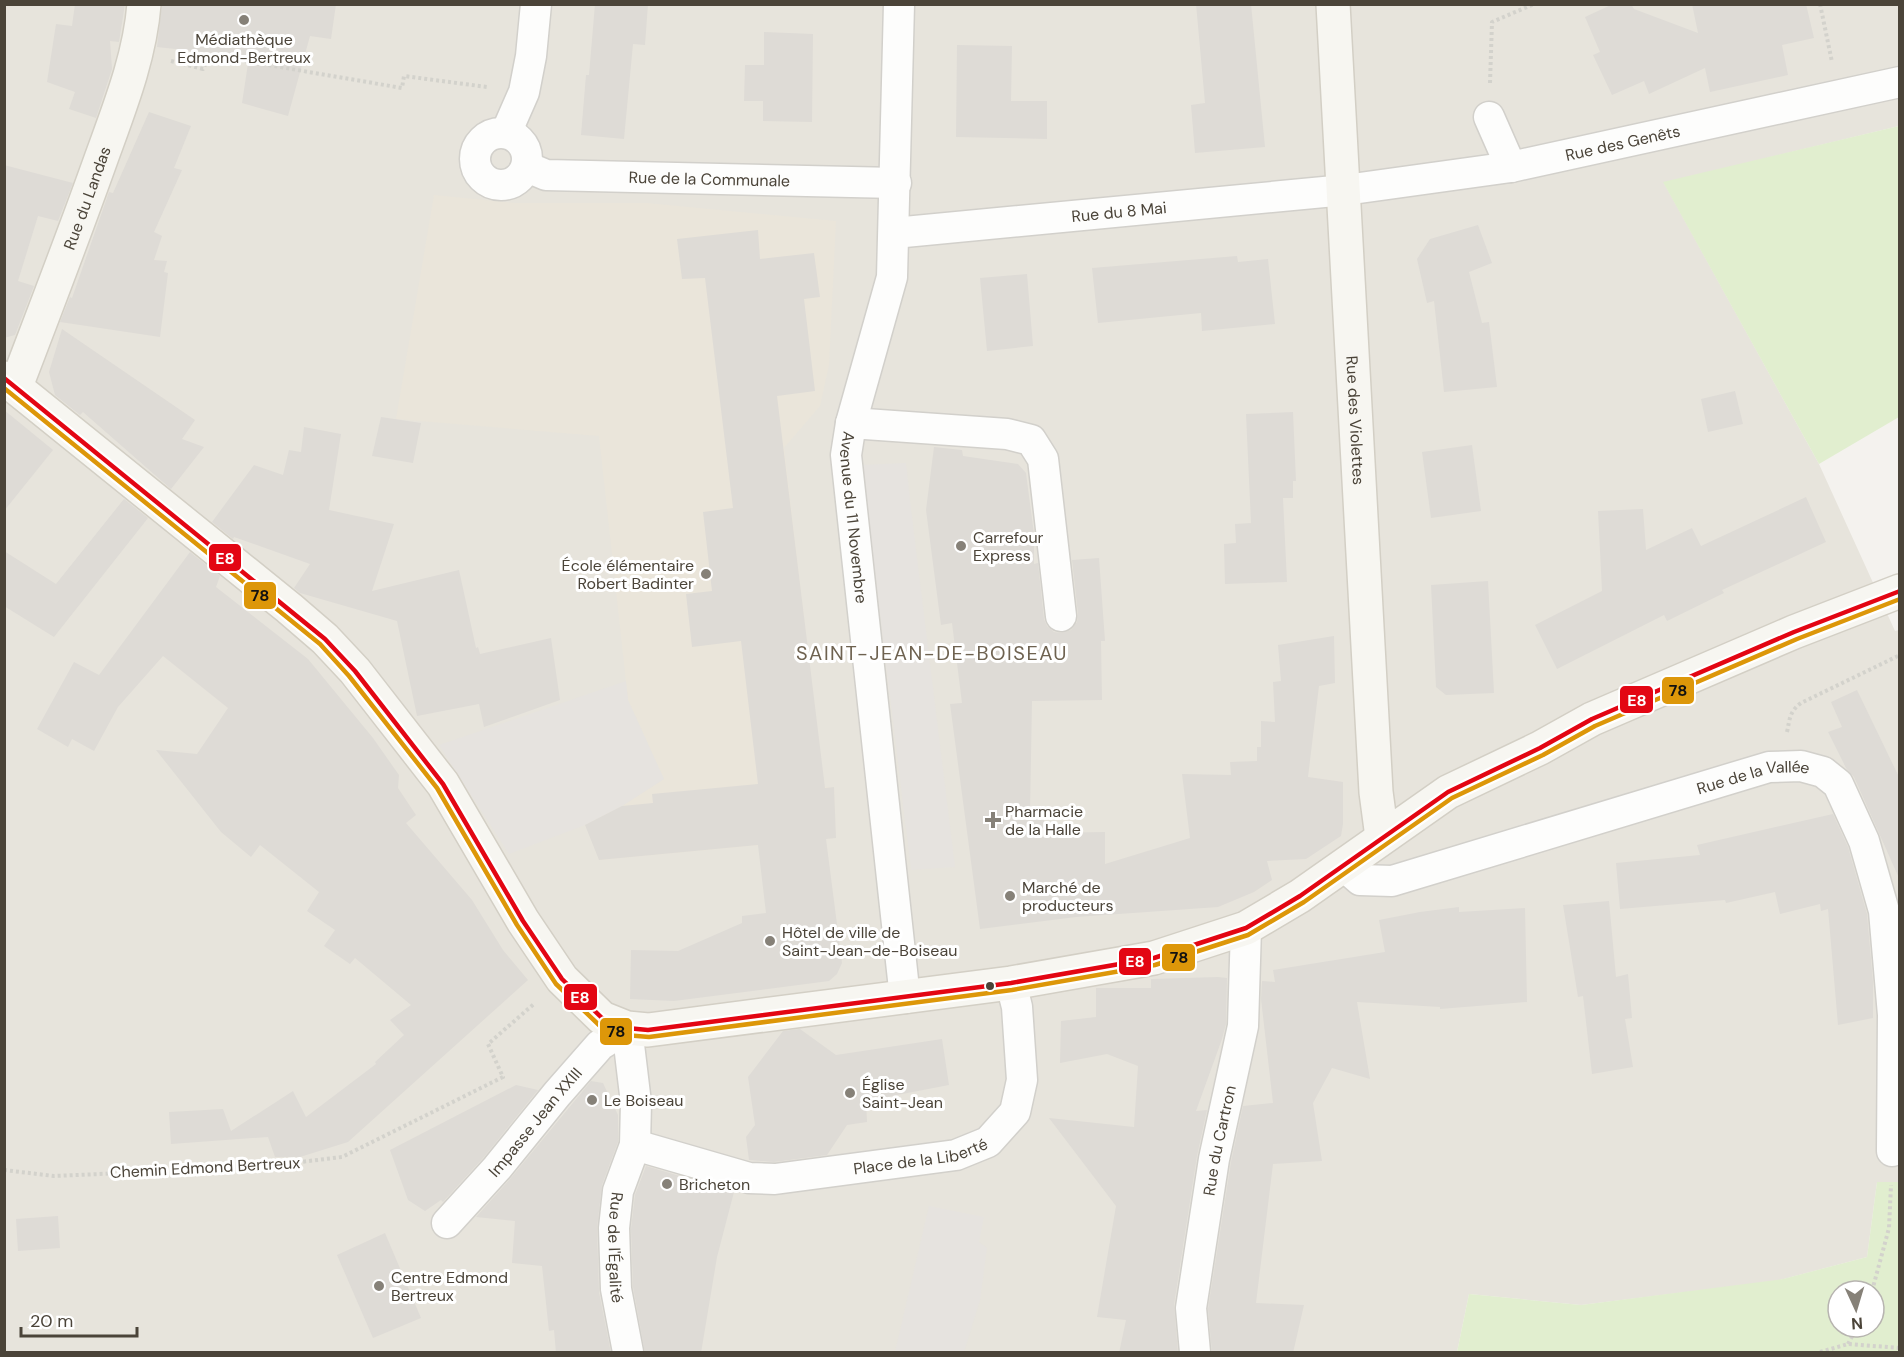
<svg xmlns="http://www.w3.org/2000/svg" width="1904" height="1357" font-family="'DM Sans',sans-serif">
	<rect width="100%" height="100%" fill="#f4f2ee"/>
	<!-- residential -->
	<polygon fill="#e7e4dc" points="5,5 1899,5 1899,126 1664,183 1819,464 1895,631 1899,630 1899,1182 1877,1182 1867,1257 1776,1281 1581,1305 1469,1294 1457,1352 5,1352"/>
	<!-- education -->
	<polygon fill="#eae5da" points="434,195 515,203 647,203 836,221 829,365 820,406 784,448 824,787 834,787 836,838 599,860 585,825 622,806 664,779 628,700 599,436 396,419"/>
	<!-- green -->
	<g fill="#e1eecf" fill-rule="evenodd">
		<polygon points="1899,126 1899,417 1819,464 1663,182"/>
		<path d="M1877,1182H1899V1352H1457L1469,1294L1581,1305L1783,1279L1867,1257ZM1838,1291H1874V1327H1838Z"/>
	</g>
	<!-- parking -->
	<g fill="#e6e3df">
		<polygon points="906,463 911,509 955,867 911,870 862,465"/>
		<polygon points="626,681 628,700 664,779 622,806 585,825 509,854 439,745"/>
		<polygon points="929,1206 984,1217 979,1242 987,1248 980,1300 964,1352 895,1352"/>
	</g>
	<!-- building -->
	<g fill="#dedbd6">
		<polygon points="75,4 125,4 119,42 110,41 112,69 96,118 69,109 75,92 47,82 56,24 72,26"/>
		<polygon points="162,4 336,4 331,39 310,36 288,116 242,103 249,57 157,47"/>
		<polygon points="595,4 648,4 645,45 633,44 624,139 581,135 586,75 589,75"/>
		<polygon points="1196,4 1251,4 1265,147 1195,153 1191,105 1205,103"/>
		<polygon points="1613,4 1631,4 1634,9 1698,33 1692,4 1806,4 1814,38 1782,45 1788,75 1710,92 1705,68 1649,94 1644,81 1612,95 1593,55 1600,52 1585,17"/>
		<polygon points="764,32 813,34 812,122 763,121 763,101 744,101 745,65 764,65"/>
		<polygon points="957,45 1012,46 1011,101 1047,101 1047,139 956,137"/>
		<polygon points="149,112 191,126 174,168 182,170 154,232 162,236 154,260 167,261 164,272 168,273 160,337 60,322 70,297 72,298 109,192 113,193"/>
		<polygon points="4,165 73,183 58,221 38,216 18,281 34,286 15,335 4,338"/>
		<polygon points="1478,225 1492,263 1469,272 1482,323 1489,322 1497,387 1444,392 1434,301 1427,303 1417,259 1430,239"/>
		<polygon points="758,230 760,259 814,253 820,297 804,299 815,391 777,396 825,788 834,787 836,838 826,839 842,963 837,974 829,981 674,1001 630,999 631,950 678,951 742,923 742,916 766,913 758,845 599,860 585,825 622,806 653,803 652,794 758,784 741,641 692,647 686,594 712,591 703,512 733,508 705,278 682,279 677,239"/>
		<polygon points="1237,256 1238,262 1268,259 1275,324 1202,331 1201,313 1098,323 1092,268"/>
		<polygon points="1027,274 1033,346 987,351 980,278"/>
		<polygon points="62,329 195,420 182,439 204,447 171,489 83,412 80,415 55,395 49,372"/>
		<polygon points="1735,391 1743,424 1708,432 1701,399"/>
		<polygon points="4,410 53,450 4,511"/>
		<polygon points="1293,412 1296,481 1293,481 1293,498 1283,498 1287,582 1225,584 1224,544 1236,543 1235,524 1251,523 1246,414"/>
		<polygon points="381,417 421,423 413,463 372,456"/>
		<polygon points="304,427 341,434 329,510 394,524 372,591 459,570 476,648 478,647 480,654 551,638 560,700 484,727 479,704 417,716 397,621 300,593 294,588 310,564 234,537 233,539 212,522 254,465 283,475 289,450 301,452"/>
		<polygon points="1472,445 1481,511 1431,518 1422,452"/>
		<polygon points="934,447 962,450 963,456 1018,464 1026,473 1034,534 1034,564 1038,563 1044,619 1047,626 1054,632 1062,633 1071,630 1077,622 1078,614 1072,560 1099,558 1105,641 1101,641 1102,700 1032,701 1030,813 1043,811 1046,833 1105,832 1105,864 1190,838 1182,774 1231,775 1230,762 1257,761 1257,747 1261,747 1261,721 1275,722 1273,682 1281,681 1278,645 1334,636 1335,683 1319,686 1308,777 1343,782 1343,824 1341,836 1306,859 1267,861 1272,880 1254,892 1218,907 1076,917 980,929 950,704 962,703 952,623 941,625 926,510"/>
		<polygon points="1806,497 1826,542 1722,590 1724,593 1667,621 1664,615 1557,669 1535,625 1602,591 1598,511 1643,509 1646,550 1692,528 1701,546"/>
		<polygon points="124,499 148,518 54,637 4,606 4,551 56,584"/>
		<polygon points="190,552 220,576 216,587 308,659 373,738 399,775 398,788 416,815 406,823 472,900 503,950 528,980 348,1142 300,1157 275,1157 268,1137 171,1144 169,1112 223,1109 231,1131 293,1091 306,1117 376,1064 375,1062 404,1035 390,1020 411,1005 355,958 350,964 324,946 335,930 307,911 319,892 260,845 251,857 221,832 156,750 197,754 228,708 163,656 118,707 94,751 72,739 68,747 37,729 74,662 99,675"/>
		<polygon points="1488,581 1494,693 1446,695 1436,687 1431,585"/>
		<polygon points="1857,690 1899,777 1899,878 1854,777 1846,768 1828,732 1842,727 1831,702"/>
		<polygon points="1833,814 1848,847 1867,914 1873,982 1873,1018 1838,1025 1828,909 1821,911 1820,904 1780,914 1775,892 1726,903 1725,900 1620,909 1616,863 1700,855 1697,845"/>
		<polygon points="1609,901 1616,977 1628,974 1632,1018 1625,1019 1633,1067 1592,1074 1583,996 1578,997 1563,905"/>
		<polygon points="1459,907 1459,912 1525,908 1527,1002 1440,1009 1440,1007 1357,1002 1370,1079 1332,1068 1313,1103 1322,1161 1273,1164 1256,1303 1304,1305 1293,1353 1212,1353 1208,1309 1231,1162 1243,1106 1273,1103 1261,999 1262,981 1275,982 1273,970 1385,952 1379,920 1420,912"/>
		<polygon points="1218,977 1227,978 1226,1024 1222,1039 1196,1111 1207,1110 1197,1156 1174,1305 1178,1353 1119,1353 1126,1320 1097,1317 1116,1206 1049,1118 1134,1127 1138,1066 1107,1054 1060,1063 1061,1021 1096,1017 1096,988 1151,988 1151,979"/>
		<polygon points="800,1029 836,1055 942,1039 949,1085 866,1101 867,1122 847,1125 827,1155 774,1162 749,1160 746,1137 755,1125 748,1077 783,1031"/>
		<polygon points="591,1081 603,1083 618,1115 618,1142 602,1185 597,1228 599,1292 611,1353 556,1353 554,1330 549,1331 542,1266 512,1263 515,1221 476,1217 510,1179"/>
		<polygon points="516,1085 538,1090 484,1157 443,1202 441,1200 425,1211 408,1200 390,1150"/>
		<polygon points="646,1166 734,1192 717,1257 701,1353 645,1353 633,1287 631,1229 635,1195"/>
		<polygon points="58,1216 60,1248 18,1251 16,1219"/>
		<polygon points="385,1233 421,1318 373,1338 337,1255"/>
	</g>
	<g fill="none" stroke-linecap="round" stroke-linejoin="round">
		<defs>
			<g id="street">
				<path id="s1" d="M899,4L892,277L851,423L846,455L905,998"/>
				<polyline points="1489,117 1511,167"/>
				<circle cx="501" cy="159" r="26"/>
				<polyline points="506,133 524,92 531,56 536,4"/>
				<path id="s2" d="M527,167L546,175L896,183"/>
				<path id="s3" d="M894,233L1345,190L1511,167L1900,82"/>
				<polyline points="851,423 1007,434 1031,440 1043,459 1061,616"/>
				<path id="s4" d="M1344,866L1360,880L1392,881L1769,767L1801,766L1823,772L1838,784L1864,841L1884,911L1893,1015L1892,1151"/>
				<path id="s5" d="M635,1145L749,1178L775,1179L956,1155L988,1142L1015,1112L1022,1080L1017,1007L1011,983"/>
				<path id="s6" d="M447,1223L497,1168L557,1094L600,1045L627,1028L636,1103L635,1145L618,1191L614,1228L616,1289L628,1352"/>
				<path id="s7" d="M1195,1352L1191,1308L1214,1159L1243,1026L1246,928"/>
			</g>
			<g id="secondary">
				<path id="s8" d="M1333,4L1376,792L1382,837"/>
				<polyline points="4,378 289,608 325,639 355,671 443,784 523,921 562,979 602,1018 627,1028 648,1030 1011,983 1154,958 1246,928 1300,896 1448,792 1540,748 1592,719 1794,632 1900,591"/>
				<path id="s9" d="M16,386C45,310 74,235 101,159C119,109 140,57 144,4"/>
			</g>
		</defs>
		<!-- street casing -->
		<use href="#street" stroke="#d2d0cb" stroke-width="33"/>
		<!-- secondary casing -->
		<use href="#secondary" stroke="#d3cfc5" stroke-width="36"/>
		<!-- path -->
		<g stroke="#d3d2cc" stroke-width="4" stroke-dasharray="3 3" stroke-linecap="butt">
			<polyline points="1820,4 1832,62"/>
			<polyline points="171,61 203,69 210,55 402,88 404,76 487,87"/>
			<polyline points="1490,83 1492,22 1534,4"/>
			<path d="M1787,732C1790,719 1789,712 1801,703L1900,655"/>
			<polyline points="4,1170 54,1176 259,1167 342,1157 503,1077 488,1044 535,1003"/>
			<polyline points="1872,1291 1889,1228 1891,1185"/>
			<polyline points="1848,1344 1857,1327"/>
			<polyline points="1820,1352 1848,1344 1900,1348"/>
		</g>
		<!-- street -->
		<use href="#street" stroke="#fdfdfc" stroke-width="30"/>
		<!-- secondary -->
		<use href="#secondary" stroke="#f7f6f1" stroke-width="33"/>
		<defs>
			<polyline id="bus-1" points="4,378 325,639 355,671 443,784 523,921 562,979 602,1018 627,1028 648,1030 1011,983 1154,958 1246,928 1300,896 1448,792 1540,748 1592,719 1794,632 1900,591"/>
			<polyline id="bus-2" points="4,388 320,644 349,676 437,788 517,925 556,984 599,1025 625,1035 649,1037 1012,990 1155,965 1248,935 1304,902 1452,798 1543,755 1595,726 1797,639 1900,599"/>
		</defs>
		<!-- bus-1 casing -->
		<use href="#bus-1" stroke="#fff" stroke-width="9"/>
		<!-- bus-2 casing -->
		<use href="#bus-2" stroke="#fff" stroke-width="9"/>
		<!-- bus-1 -->
		<use href="#bus-1" stroke="#e30613" stroke-width="4.5"/>
		<!-- bus-2 -->
		<use href="#bus-2" stroke="#dd9709" stroke-width="4.5"/>
	</g>
	<!-- markers -->
	<g fill="#868178" stroke="#fff" stroke-width="2">
		<circle cx="244" cy="20" r="6"/>
		<circle cx="961" cy="546" r="6"/>
		<circle cx="706" cy="574" r="6"/>
		<path d="M990 811h6v6h6v6h-6v6h-6v-6h-6v-6h6z"/>
		<circle cx="1010" cy="896" r="6"/>
		<circle cx="770" cy="941" r="6"/>
		<circle cx="850" cy="1093" r="6"/>
		<circle cx="592" cy="1100" r="6"/>
		<circle cx="667" cy="1184" r="6"/>
		<circle cx="379" cy="1286" r="6"/>
	</g>
	<circle fill="#4b4439" stroke="#fff" stroke-width="2" cx="990" cy="986" r="5"/>
	<g text-anchor="middle" stroke-width="6" stroke-linejoin="round" paint-order="stroke">
		<!-- poi labels -->
		<g font-size="16" fill="#4b4439" stroke="#fff" text-anchor="start">
			<text x="244" y="45" text-anchor="middle">Médiathèque<tspan x="244" dy="18">Edmond-Bertreux</tspan></text>
			<text x="973" y="543">Carrefour<tspan x="973" dy="18">Express</tspan></text>
			<text x="694" y="571" text-anchor="end">École élémentaire<tspan x="694" dy="18">Robert Badinter</tspan></text>
			<text x="1005" y="817">Pharmacie<tspan x="1005" dy="18">de la Halle</tspan></text>
			<text x="1022" y="893">Marché de<tspan x="1022" dy="18">producteurs</tspan></text>
			<text x="782" y="938">Hôtel de ville de<tspan x="782" dy="18">Saint-Jean-de-Boiseau</tspan></text>
			<text x="862" y="1090">Église<tspan x="862" dy="18">Saint-Jean</tspan></text>
			<text x="604" y="1106">Le Boiseau</text>
			<text x="679" y="1190">Bricheton</text>
			<text x="391" y="1283">Centre Edmond<tspan x="391" dy="18">Bertreux</tspan></text>
		</g>
		<!-- street labels -->
		<g font-size="16" fill="#4b4439" stroke="#fff">
			<text dy="6" stroke="none"><textPath href="#s3" startOffset="735">Rue des Genêts</textPath></text>
			<text dy="6" stroke="none"><textPath href="#s2" startOffset="184">Rue de la Communale</textPath></text>
			<text dy="6" stroke="none"><textPath href="#s9" startOffset="201">Rue du Landas</textPath></text>
			<text dy="6" stroke="none"><textPath href="#s3" startOffset="226">Rue du 8 Mai</textPath></text>
			<text dy="6" stroke="none"><textPath href="#s8" startOffset="417">Rue des Violettes</textPath></text>
			<text dy="6" stroke="none"><textPath href="#s1" startOffset="520">Avenue du 11 Novembre</textPath></text>
			<text dy="6" stroke="none"><textPath href="#s4" startOffset="430">Rue de la Vallée</textPath></text>
			<text dy="6" stroke="none"><textPath href="#s6" startOffset="134">Impasse Jean XXIII</textPath></text>
			<text dy="6" stroke="none"><textPath href="#s7" startOffset="214">Rue du Cartron</textPath></text>
			<text dy="6" stroke="none"><textPath href="#s5" startOffset="292">Place de la Liberté</textPath></text>
			<text transform="translate(205 1167) rotate(-3)" y="6">Chemin Edmond Bertreux</text>
			<text dy="6" stroke="none"><textPath href="#s6" startOffset="490">Rue de l'Égalité</textPath></text>
		</g>
		<!-- quarter labels -->
		<g font-size="20" letter-spacing="1.5" fill="#6e6250" stroke="#fff">
			<text x="932" y="660">SAINT-JEAN-DE-BOISEAU</text>
		</g>
	</g>
	<g stroke="#fff" stroke-width="2">
		<rect x="208" y="543" width="34" height="29" rx="6" fill="#e30613"/>
		<rect x="243" y="581" width="34" height="29" rx="6" fill="#dd9709"/>
		<rect x="1661" y="676" width="34" height="29" rx="6" fill="#dd9709"/>
		<rect x="1619" y="685" width="35" height="29" rx="6" fill="#e30613"/>
		<rect x="1161" y="943" width="35" height="29" rx="6" fill="#dd9709"/>
		<rect x="1118" y="947" width="34" height="29" rx="6" fill="#e30613"/>
		<rect x="563" y="983" width="35" height="28" rx="6" fill="#e30613"/>
		<rect x="599" y="1017" width="34" height="29" rx="6" fill="#dd9709"/>
	</g>
	<g font-size="16" text-anchor="middle" font-weight="bold" fill="#fff">
		<text x="225" y="564">E8</text>
		<text x="1637" y="706">E8</text>
		<text x="1135" y="967">E8</text>
		<text x="580" y="1003">E8</text>
	</g>
	<g font-size="16" text-anchor="middle" font-weight="bold" fill="#111">
		<text x="260" y="601">78</text>
		<text x="1678" y="696">78</text>
		<text x="1179" y="963">78</text>
		<text x="616" y="1037">78</text>
	</g>
	<!-- border -->
	<rect width="1904" height="1357" fill="none" stroke="#4b4439" stroke-width="12"/>
	<!-- north arrow -->
	<g transform="translate(1856 1309) rotate(176)"><circle r="28" fill="#ffffff" stroke="#b7b4b0" stroke-width="1.5"/>
	<path d="M0-4.5L10 22L0 15L-10 22Z" fill="#868178"/>
	<text y="-9" font-size="16" font-weight="bold" text-anchor="middle" fill="#4b4439">N</text>
	</g>
	<!-- scale -->
	<path d="M21 1327v9h116v-9" fill="none" stroke="#4b4439" stroke-width="3"/>
	<text x="30" y="1327" font-size="18" fill="#4b4439" stroke="#ffffff" stroke-width="4.5" paint-order="stroke">20 m</text>
</svg>
